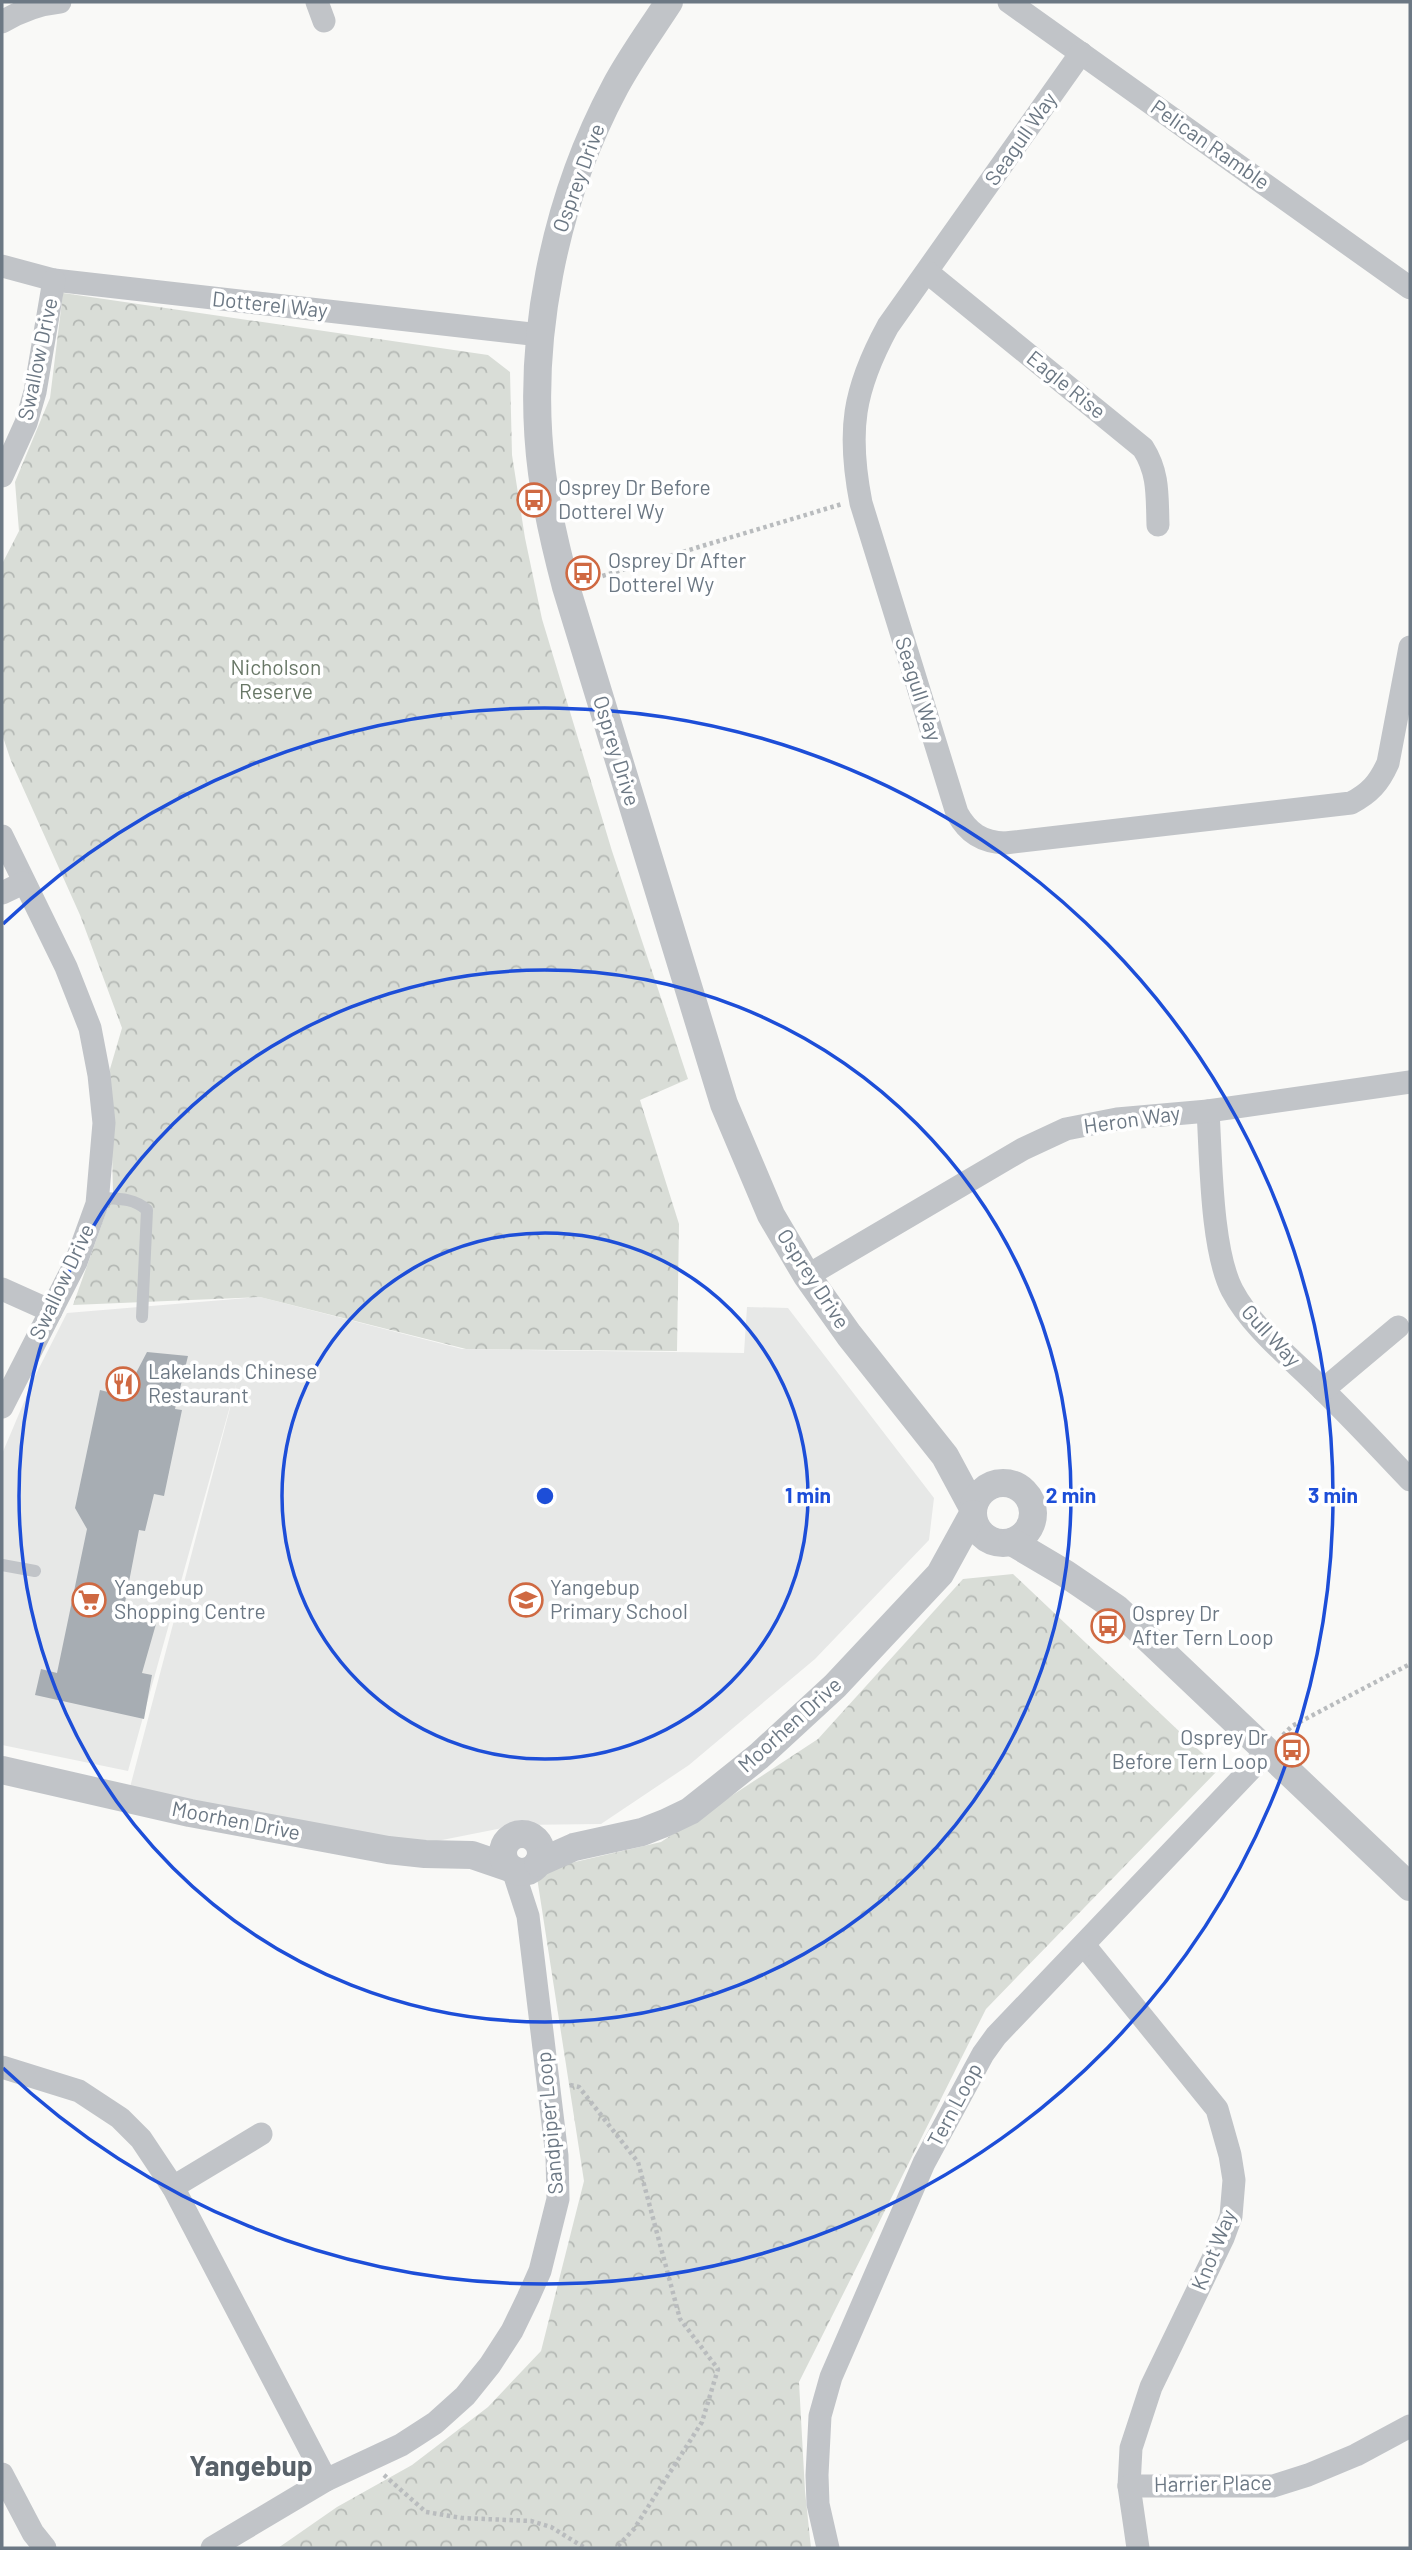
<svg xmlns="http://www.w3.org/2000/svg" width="1412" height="2550" font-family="Barlow,sans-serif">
	<defs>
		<pattern id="park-crowns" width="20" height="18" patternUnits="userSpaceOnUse" patternTransform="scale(1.75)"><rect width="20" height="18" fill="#d9ddd7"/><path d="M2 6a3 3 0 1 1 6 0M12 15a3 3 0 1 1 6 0" fill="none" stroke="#b4b8b4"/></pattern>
	</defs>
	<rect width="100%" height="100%" fill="#f9f9f7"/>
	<!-- built -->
	<polygon fill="#e7e8e7" points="260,1297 462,1349 744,1353 747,1307 788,1308 934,1498 929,1540 815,1659 689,1765 601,1824 517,1825 432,1842 348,1836 129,1791 239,1374 128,1771 2,1745 2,1454 35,1376 67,1313"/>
	<!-- park -->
	<g fill="url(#park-crowns)">
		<polygon points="63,293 488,355 510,372 512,455 525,538 542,619 612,851 688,1079 640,1100 679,1224 677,1351 466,1349 260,1297 73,1305 113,1193 110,1069 122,1028 80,915 11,761 2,734 2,564 19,531 15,482 50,398"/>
		<polygon points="1013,1574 1219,1769 986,2009 799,2382 805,2491 811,2548 278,2548 337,2507 412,2465 488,2407 541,2351 584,2181 536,1871 661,1842 818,1739 963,1579"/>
	</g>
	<!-- building -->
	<polygon fill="#a7adb3" points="147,1352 188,1356 175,1409 182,1410 164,1496 154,1494 145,1531 139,1530 122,1618 156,1624 142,1673 152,1675 144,1719 35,1695 41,1669 57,1673 87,1529 75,1508 100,1390 124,1396"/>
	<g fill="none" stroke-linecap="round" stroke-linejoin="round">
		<!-- path -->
		<g stroke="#b9bcbe" stroke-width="4.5" stroke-dasharray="3.5 3.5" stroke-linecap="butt">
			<polyline points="589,580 842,504"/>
			<polyline points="1283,1735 1292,1726 1410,1664"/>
			<polyline points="570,2085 579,2087 638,2162 680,2319 718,2369 702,2422 634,2529 616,2548"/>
			<polyline points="384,2475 426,2512 462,2518 531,2521 551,2527 585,2548"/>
		</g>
		<!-- service -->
		<g stroke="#c1c4c8" stroke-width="12">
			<path d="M98,1198C116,1199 133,1197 147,1210L142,1317"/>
			<polyline points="2,1565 35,1571"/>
		</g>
		<!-- minor -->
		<g stroke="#c1c4c8" stroke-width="23">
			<polyline points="317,2 324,21"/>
			<polyline points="1009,2 1410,288"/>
			<path d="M2,22C20,11 40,4 60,2"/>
			<path d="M1081,53L888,326C853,390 847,431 861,503L957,813C968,833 982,842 1005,843L1351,803C1370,793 1379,783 1388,763L1410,647"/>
			<polyline points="2,266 54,280 540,335"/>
			<path d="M927,272L1143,448C1159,473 1157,496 1158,525"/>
			<polyline points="2,476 26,423 35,392 54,280"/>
			<polyline points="2,836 66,967 90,1028 99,1075 104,1123 97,1204 76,1262 2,1407"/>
			<polyline points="2,893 23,883"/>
			<path d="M1208,1111C1211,1158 1211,1249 1232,1290C1252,1328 1291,1358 1321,1388C1352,1418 1381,1449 1410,1480"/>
			<polyline points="807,1276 1023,1149 1066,1129 1117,1119 1208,1111 1410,1082"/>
			<polyline points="2,1289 51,1311"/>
			<polyline points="1323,1390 1398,1327"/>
			<polyline points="1084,1945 1217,2109 1230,2155 1234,2180 1231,2216 1223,2238 1151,2387 1131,2448 1129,2486 1138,2548"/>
			<polyline points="2,2067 79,2091 120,2118 141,2139 173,2187 326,2480"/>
			<polyline points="173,2187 261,2134"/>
			<polyline points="2,2474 33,2533 45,2548"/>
			<polyline points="1129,2486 1273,2486 1308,2475 1356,2455 1410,2426"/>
			<polyline points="212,2548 326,2480 401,2445 435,2423 465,2396 490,2365 512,2331 528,2298 540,2271 558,2199 557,2156 528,1916 513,1870"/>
			<polyline points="828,2548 818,2504 817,2475 820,2416 831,2377 924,2163 983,2054 996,2036 1267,1752"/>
		</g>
		<!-- tertiary -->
		<g stroke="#c1c4c8" stroke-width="28">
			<path d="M669,2C651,30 631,57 615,87C554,201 525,343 542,473C547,511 556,549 566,587L724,1104L771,1215L807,1276L849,1335L945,1456L973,1508"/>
			<circle cx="1003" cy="1513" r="30"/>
			<polyline points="1012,1542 1066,1574 1116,1608 1410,1887"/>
			<polyline points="2,1770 190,1813 388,1850 425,1854 472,1855 510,1868"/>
			<circle cx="522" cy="1853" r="19"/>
			<polyline points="538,1863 574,1847 642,1832 665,1823 690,1811 714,1792 759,1756 835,1686 940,1574 973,1514"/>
		</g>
	</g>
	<!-- distance rings -->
	<g fill="none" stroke="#1d4ed8" stroke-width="3.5">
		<circle cx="545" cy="1496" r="263"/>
		<circle cx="545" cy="1496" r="526"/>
		<path d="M3 924A788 788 0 1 1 3 2068"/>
	</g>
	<!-- icons -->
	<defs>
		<symbol id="bus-ring" viewBox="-11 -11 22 22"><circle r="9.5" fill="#fff" stroke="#cf6942" stroke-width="1.5"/><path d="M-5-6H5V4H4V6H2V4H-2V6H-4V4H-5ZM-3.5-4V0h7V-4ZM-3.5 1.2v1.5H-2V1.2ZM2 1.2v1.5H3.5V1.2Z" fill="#cf6942"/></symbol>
		<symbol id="restaurant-ring" viewBox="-11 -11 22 22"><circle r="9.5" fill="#fff" stroke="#cf6942" stroke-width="1.5"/><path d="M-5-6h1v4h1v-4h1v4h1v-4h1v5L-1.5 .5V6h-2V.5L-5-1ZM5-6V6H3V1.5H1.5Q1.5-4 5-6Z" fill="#cf6942"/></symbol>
		<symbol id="supermarket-ring" viewBox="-11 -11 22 22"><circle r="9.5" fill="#fff" stroke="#cf6942" stroke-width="1.5"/><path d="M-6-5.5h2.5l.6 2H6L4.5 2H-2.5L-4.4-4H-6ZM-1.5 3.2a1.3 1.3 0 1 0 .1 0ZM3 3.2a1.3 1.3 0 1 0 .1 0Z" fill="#cf6942"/></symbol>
		<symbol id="school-ring" viewBox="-11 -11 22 22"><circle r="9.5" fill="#fff" stroke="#cf6942" stroke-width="1.5"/><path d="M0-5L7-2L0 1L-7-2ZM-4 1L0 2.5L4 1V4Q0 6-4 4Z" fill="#cf6942"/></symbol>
	</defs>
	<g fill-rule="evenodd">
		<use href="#bus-ring" x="515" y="481" width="38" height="38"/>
		<use href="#bus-ring" x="564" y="554" width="38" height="38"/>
		<use href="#restaurant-ring" x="104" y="1365" width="38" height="38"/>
		<use href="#supermarket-ring" x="70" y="1581" width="38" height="38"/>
		<use href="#school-ring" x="507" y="1581" width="38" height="38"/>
		<use href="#bus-ring" x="1089" y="1607" width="38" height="38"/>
		<use href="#bus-ring" x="1273" y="1731" width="38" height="38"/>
	</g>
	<g text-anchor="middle" stroke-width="7" stroke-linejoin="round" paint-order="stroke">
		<!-- street labels -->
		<g font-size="21" fill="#6c7884" stroke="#fff">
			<text transform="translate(1021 139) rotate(-55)" y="7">Seagull Way</text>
			<text transform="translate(1210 145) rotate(35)" y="7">Pelican Ramble</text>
			<text transform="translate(579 178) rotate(-70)" y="7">Osprey Drive</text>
			<text transform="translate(270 305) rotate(6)" y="7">Dotterel Way</text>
			<text transform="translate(38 359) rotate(-78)" y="7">Swallow Drive</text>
			<text transform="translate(1066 385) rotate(39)" y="7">Eagle Rise</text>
			<text transform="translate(918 689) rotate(72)" y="7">Seagull Way</text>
			<text transform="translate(616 751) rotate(73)" y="7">Osprey Drive</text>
			<text transform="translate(1132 1120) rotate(-8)" y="7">Heron Way</text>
			<text transform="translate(813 1279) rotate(57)" y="7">Osprey Drive</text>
			<text transform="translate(62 1282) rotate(-65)" y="7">Swallow Drive</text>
			<text transform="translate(1271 1336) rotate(47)" y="7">Gull Way</text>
			<text transform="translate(790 1725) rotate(-42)" y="7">Moorhen Drive</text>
			<text transform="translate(236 1821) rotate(11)" y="7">Moorhen Drive</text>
			<text transform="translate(955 2105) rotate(-62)" y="7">Tern Loop</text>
			<text transform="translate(550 2123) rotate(-95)" y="7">Sandpiper Loop</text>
			<text transform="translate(1214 2250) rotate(-68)" y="7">Knot Way</text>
			<text transform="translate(1213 2484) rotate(-1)" y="7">Harrier Place</text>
		</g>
		<!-- poi labels -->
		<g font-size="21" fill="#6c7884" stroke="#fff" text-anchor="start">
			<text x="558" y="495">Osprey Dr Before<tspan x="558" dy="24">Dotterel Wy</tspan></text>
			<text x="608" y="568">Osprey Dr After<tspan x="608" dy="24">Dotterel Wy</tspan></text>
			<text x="148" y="1379">Lakelands Chinese<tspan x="148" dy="24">Restaurant</tspan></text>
			<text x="114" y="1595">Yangebup<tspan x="114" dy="24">Shopping Centre</tspan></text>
			<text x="550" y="1595">Yangebup<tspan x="550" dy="24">Primary School</tspan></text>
			<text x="1132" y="1621">Osprey Dr<tspan x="1132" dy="24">After Tern Loop</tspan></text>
			<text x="1268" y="1745" text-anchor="end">Osprey Dr<tspan x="1268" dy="24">Before Tern Loop</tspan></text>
		</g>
		<!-- park labels -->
		<g font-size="21" fill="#687766" stroke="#fff">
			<text x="276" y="675">Nicholson<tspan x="276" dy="24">Reserve</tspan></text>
		</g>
		<!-- district labels -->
		<g font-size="28" font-weight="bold" fill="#59626a" stroke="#fff">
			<text x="251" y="2476">Yangebup</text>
		</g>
	</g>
	<circle cx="545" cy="1496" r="10" fill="#1d4ed8" stroke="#fff" stroke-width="3.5"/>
	<g font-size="21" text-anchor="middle" font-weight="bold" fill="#1d4ed8" stroke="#fff" stroke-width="7" stroke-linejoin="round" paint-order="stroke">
		<text x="808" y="1503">1 min</text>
		<text x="1071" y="1503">2 min</text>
		<text x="1333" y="1503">3 min</text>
	</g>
	<!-- border -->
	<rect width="1412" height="2550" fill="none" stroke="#6c7884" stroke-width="7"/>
</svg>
